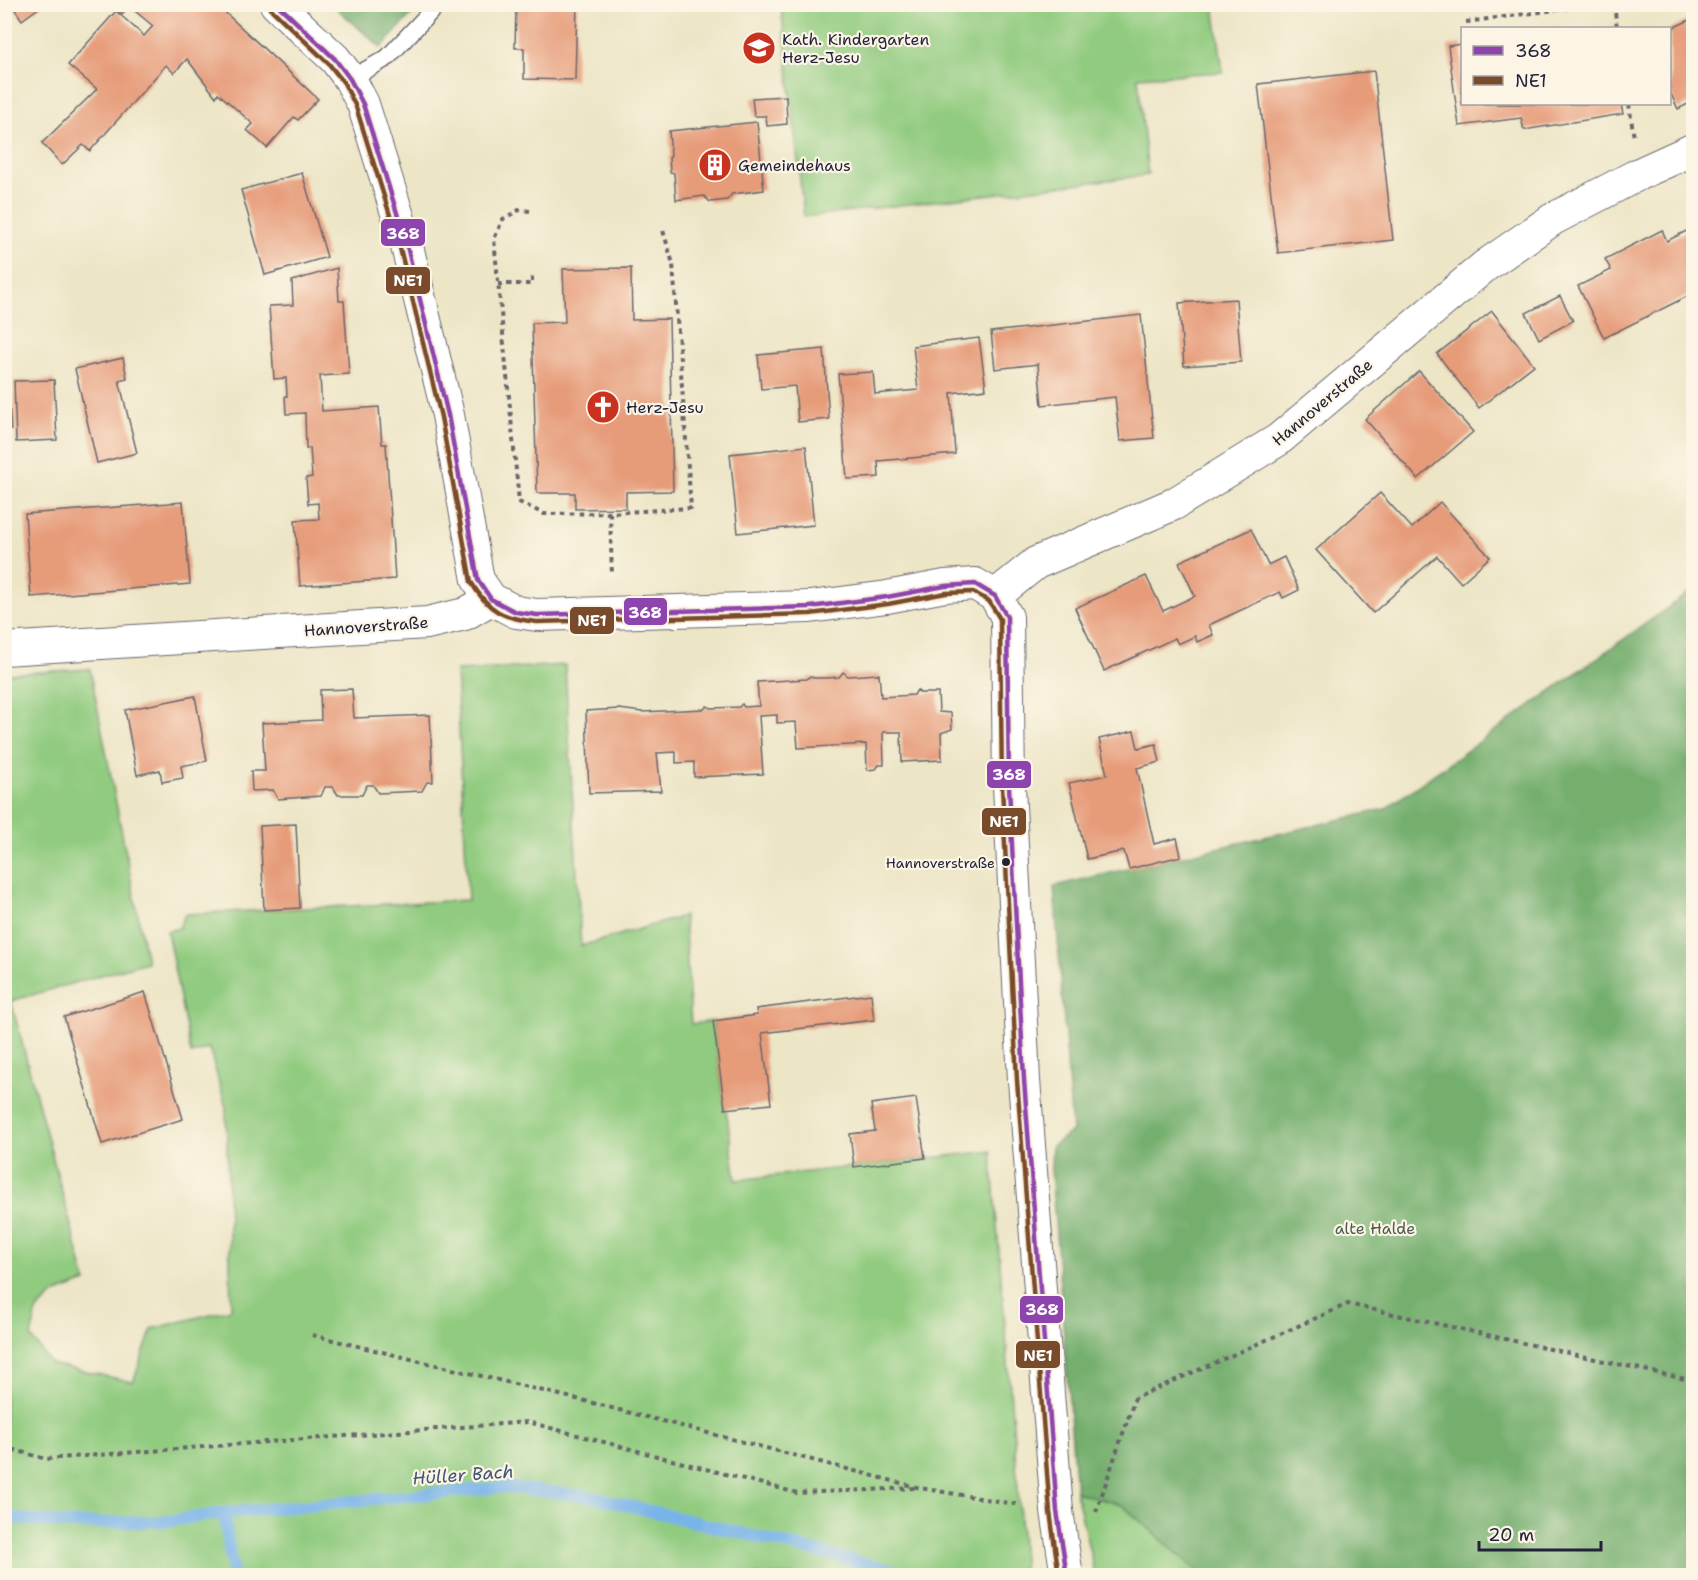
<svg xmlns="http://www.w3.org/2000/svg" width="1698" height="1580" font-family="'Shantell Sans',sans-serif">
	<rect width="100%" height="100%" fill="#fcf5e5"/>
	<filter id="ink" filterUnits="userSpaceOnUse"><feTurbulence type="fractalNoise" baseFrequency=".0167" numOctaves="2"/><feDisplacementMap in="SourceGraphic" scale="12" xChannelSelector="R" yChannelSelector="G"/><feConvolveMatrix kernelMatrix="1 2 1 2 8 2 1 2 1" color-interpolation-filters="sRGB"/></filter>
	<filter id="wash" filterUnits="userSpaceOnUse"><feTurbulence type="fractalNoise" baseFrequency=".008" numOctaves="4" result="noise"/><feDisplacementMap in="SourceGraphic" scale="24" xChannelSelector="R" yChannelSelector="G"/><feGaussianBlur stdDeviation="1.35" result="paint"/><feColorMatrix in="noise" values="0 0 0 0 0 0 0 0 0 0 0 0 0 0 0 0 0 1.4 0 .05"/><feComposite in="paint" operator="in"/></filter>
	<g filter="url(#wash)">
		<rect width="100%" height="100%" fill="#ece5c6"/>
		<!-- green -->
		<g fill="#90cb7f" stroke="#59765d" stroke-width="1.5">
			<polygon points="781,5 1214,5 1223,72 1138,77 1148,175 804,217"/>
			<polygon points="565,665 581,946 684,916 691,1024 713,1021 725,1109 726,1109 736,1180 991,1151 1017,1476 1024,1575 5,1576 5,674 90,669 147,962 11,1001 86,1282 54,1294 37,1310 31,1337 51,1364 133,1382 152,1329 231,1309 226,1107 209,1048 191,1054 167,931 179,928 185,914 468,900 456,671"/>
			<polygon points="1076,1492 1122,1505 1202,1575 1095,1575"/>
		</g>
		<!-- forest -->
		<g fill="#74af6e" stroke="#4b6854" stroke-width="1.5">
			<polygon points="333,5 420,5 381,48"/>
			<polygon points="1693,590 1693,1575 1202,1575 1122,1505 1076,1492 1051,1169 1052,1146 1072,1131 1054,886 1385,809"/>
		</g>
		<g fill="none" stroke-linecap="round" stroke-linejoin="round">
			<!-- stream -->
			<g stroke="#78b3e9" stroke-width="12">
				<polyline points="224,1513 233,1576"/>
				<polyline points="4,1517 68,1524 169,1521 224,1513 506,1487 593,1497 917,1576"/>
			</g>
		</g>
		<g id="blocks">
			<!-- building -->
			<g fill="#e69b79">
				<polygon points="13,4 44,4 22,20 12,5"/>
				<polygon points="111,4 216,4 318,99 298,120 294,117 267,148 247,130 253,124 218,93 216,97 187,59 174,73 166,65 90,151 83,145 62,165 42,143 97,89 68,65 116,11 144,36 153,26 129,6 122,14"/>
				<polygon points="524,4 577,4 575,80 524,79 524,48 515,48 516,7 524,7"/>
				<polygon points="1694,18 1694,101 1678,109 1670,92 1670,29"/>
				<polygon points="1462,44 1462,104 1621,104 1623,114 1524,130 1521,118 1459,126 1448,46"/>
				<polygon points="1374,71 1393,240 1278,253 1258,84"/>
				<polygon points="786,96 787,124 767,126 766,116 754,116 752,98"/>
				<polygon points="757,122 764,190 732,194 727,200 710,202 704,196 676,200 674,173 670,172 669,158 671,156 669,131"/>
				<polygon points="302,173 327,257 265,275 241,190"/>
				<polygon points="1694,227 1694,293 1604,338 1578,286 1611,270 1605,259 1662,230 1667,241"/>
				<polygon points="337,268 339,301 344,301 349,374 320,376 322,411 379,407 382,444 386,444 395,579 300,586 295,520 319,519 318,503 308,504 306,478 312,477 310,448 306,449 305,413 286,414 285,396 287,396 286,378 274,379 269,306 293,305 292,281"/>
				<polygon points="631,268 632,320 669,319 673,491 626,492 626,508 575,509 575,493 537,493 532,323 565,322 563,269"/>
				<polygon points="1560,296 1573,321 1539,339 1526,313"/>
				<polygon points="1236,299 1241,362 1184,366 1179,303"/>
				<polygon points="1492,311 1534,365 1479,408 1437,354"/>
				<polygon points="1141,315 1154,438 1120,441 1115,397 1042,405 1038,364 995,369 991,332"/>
				<polygon points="979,338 986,389 951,393 955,454 878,461 879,477 847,479 838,374 873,372 875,394 918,390 913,346"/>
				<polygon points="824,349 829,419 798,422 795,386 761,389 758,355"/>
				<polygon points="123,358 127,378 119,380 137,453 97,463 75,369"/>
				<polygon points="1419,371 1473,432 1418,479 1365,419"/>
				<polygon points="54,380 57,440 16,442 14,381"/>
				<polygon points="4,399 9,399 11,430 4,430"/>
				<polygon points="806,446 814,525 738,533 730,454"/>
				<polygon points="1380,493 1412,528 1440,502 1490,557 1461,583 1437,556 1373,613 1316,550"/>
				<polygon points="183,502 190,584 31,597 25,514"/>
				<polygon points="1251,529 1268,565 1284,557 1299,590 1283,598 1280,592 1209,625 1213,635 1197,642 1195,636 1178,644 1175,638 1104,671 1075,608 1146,576 1163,611 1195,596 1179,562"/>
				<polygon points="843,672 848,676 879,674 881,697 914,695 917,690 920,693 938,693 939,712 951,713 952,729 941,733 942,760 902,762 901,732 883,732 884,765 879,765 876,769 867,770 866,744 798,748 796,722 777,723 777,715 759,716 763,774 694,777 694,762 676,763 676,752 657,753 661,791 589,793 586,711 619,709 642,712 704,709 707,706 711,708 739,707 742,704 744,707 759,706 757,682 807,679 810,676 814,678 827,678 839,677"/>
				<polygon points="352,689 354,718 430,715 433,782 427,782 422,791 378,793 373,785 367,785 362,795 338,795 333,787 325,787 321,796 278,799 273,790 252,791 251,771 265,771 262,723 321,720 320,690"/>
				<polygon points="195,696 207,761 181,766 183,778 162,782 160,770 137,775 125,710"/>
				<polygon points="1134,731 1138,748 1156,744 1160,762 1137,768 1154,844 1177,838 1181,856 1129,869 1124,851 1087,859 1069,783 1107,775 1099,739"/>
				<polygon points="296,824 300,908 264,910 260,826"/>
				<polygon points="145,992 183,1119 102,1144 64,1017"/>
				<polygon points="871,994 874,1020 762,1033 771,1104 725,1109 713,1021 757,1015 756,1009"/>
				<polygon points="916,1098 925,1158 854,1167 850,1134 875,1131 871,1104"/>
			</g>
		</g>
	</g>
	<g filter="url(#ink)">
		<use href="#blocks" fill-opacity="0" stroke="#69666c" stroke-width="1.5"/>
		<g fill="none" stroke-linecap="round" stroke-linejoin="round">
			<defs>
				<polyline id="lane" points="350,79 387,58 438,4"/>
				<g id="street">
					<polyline points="276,4 335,59 350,79 363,104 406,242 448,415 478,580 491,599 516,612 537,615 810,607 887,597 945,586 975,584 995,596 1007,617 1009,786 1024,1080 1057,1511 1067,1576"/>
					<polyline points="995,596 1036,563 1174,504 1278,440 1485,266 1553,219 1639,174 1694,149"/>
					<polyline points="4,649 427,623 465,614 491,599"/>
				</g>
			</defs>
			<!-- lane casing -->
			<use href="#lane" stroke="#69666c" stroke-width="19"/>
			<!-- street casing -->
			<use href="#street" stroke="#69666c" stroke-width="34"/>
			<!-- path -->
			<g stroke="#69666c" stroke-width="4" stroke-dasharray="4.5 4.5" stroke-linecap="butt">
				<polyline points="1614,4 1617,28"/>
				<polyline points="1466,22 1600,4"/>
				<polyline points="1629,104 1634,138"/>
				<polyline points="530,211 519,210 503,219 494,239 519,502 544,514 610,513 691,508 673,264 662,227"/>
				<polyline points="498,284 532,284 532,277"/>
				<polyline points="610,513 612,576"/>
				<polyline points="312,1335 585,1401 920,1488 1020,1505"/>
				<polyline points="4,1447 46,1459 528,1422 797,1493 915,1488"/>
				<polyline points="1096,1512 1135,1398 1348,1304 1694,1381"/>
			</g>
			<!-- lane -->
			<use href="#lane" stroke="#fff" stroke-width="16"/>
			<!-- street -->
			<use href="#street" stroke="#fff" stroke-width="32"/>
			<defs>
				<polyline id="bus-1" points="277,4 335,59 350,79 363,104 406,242 448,415 478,580 491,599 516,612 537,615 810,607 887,597 945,586 975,584 995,596 1007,617 1009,786 1024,1080 1057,1511 1067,1576"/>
				<path id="bus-2" d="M271,9L329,64L344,83L356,107L399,244L441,417L471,582C488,611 504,619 537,622L810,614L888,604L946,593L973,592L989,601L1000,619L1002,786L1017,1080L1050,1512L1059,1576"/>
			</defs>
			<!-- bus-1 casing -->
			<use href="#bus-1" stroke="#fcf5e5" stroke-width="9"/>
			<!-- bus-2 casing -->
			<use href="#bus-2" stroke="#fcf5e5" stroke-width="9"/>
			<!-- bus-1 -->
			<use href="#bus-1" stroke="#8e44ad" stroke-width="4.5"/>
			<!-- bus-2 -->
			<use href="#bus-2" stroke="#7a4b2a" stroke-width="4.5"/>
		</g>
	</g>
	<!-- icons -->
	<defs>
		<symbol id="school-disc" viewBox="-11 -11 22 22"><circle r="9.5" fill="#c8321e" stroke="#fcf5e5"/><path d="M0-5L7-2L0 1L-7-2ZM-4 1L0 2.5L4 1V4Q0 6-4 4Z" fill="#fff"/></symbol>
		<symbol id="building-disc" viewBox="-11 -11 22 22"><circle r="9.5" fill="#c8321e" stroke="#fcf5e5"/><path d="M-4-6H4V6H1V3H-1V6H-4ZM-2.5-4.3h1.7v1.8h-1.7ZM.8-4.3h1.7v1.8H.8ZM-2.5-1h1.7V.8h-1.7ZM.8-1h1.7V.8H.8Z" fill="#fff"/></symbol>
		<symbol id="church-disc" viewBox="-11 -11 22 22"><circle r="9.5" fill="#c8321e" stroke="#fcf5e5"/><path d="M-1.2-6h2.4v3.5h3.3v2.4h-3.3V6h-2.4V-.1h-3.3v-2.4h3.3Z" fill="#fff"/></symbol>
	</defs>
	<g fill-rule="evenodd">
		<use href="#school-disc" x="740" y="29" width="38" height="38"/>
		<use href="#building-disc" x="696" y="146" width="38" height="38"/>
		<use href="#church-disc" x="584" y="388" width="38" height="38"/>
	</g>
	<!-- markers -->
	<circle fill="#22223b" stroke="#fcf5e5" stroke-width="2" cx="1006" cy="862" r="5"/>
	<g text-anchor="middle" stroke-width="4.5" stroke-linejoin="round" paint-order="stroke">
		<!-- bus labels -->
		<g font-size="14" fill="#22223b" stroke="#fcf5e5" text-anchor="end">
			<text x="995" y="868">Hannoverstraße</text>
		</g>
		<!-- poi labels -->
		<g font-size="16" fill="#22223b" stroke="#fcf5e5" text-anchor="start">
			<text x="782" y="45">Kath. Kindergarten<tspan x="782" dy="18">Herz-Jesu</tspan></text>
			<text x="738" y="171">Gemeindehaus</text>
			<text x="626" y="413">Herz-Jesu</text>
		</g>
		<!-- street labels -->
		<g font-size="16" fill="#22223b" stroke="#fcf5e5">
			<text transform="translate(1322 402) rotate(-40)" y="6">Hannoverstraße</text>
			<text transform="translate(366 626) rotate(-4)" y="6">Hannoverstraße</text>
		</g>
		<!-- park labels -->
		<g font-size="16" fill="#485d53" stroke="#fcf5e5">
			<text x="1375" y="1234">alte Halde</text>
		</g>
		<!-- water labels -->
		<g font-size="18" font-style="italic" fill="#405578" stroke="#fcf5e5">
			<text transform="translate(463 1475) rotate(-4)" y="6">Hüller Bach</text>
		</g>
	</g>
	<g stroke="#fcf5e5" stroke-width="2">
		<rect x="380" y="218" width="46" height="29" rx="6" fill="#8e44ad"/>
		<rect x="385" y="266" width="46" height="29" rx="6" fill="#7a4b2a"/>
		<rect x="623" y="597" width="45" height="29" rx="6" fill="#8e44ad"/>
		<rect x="569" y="606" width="46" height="29" rx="6" fill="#7a4b2a"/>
		<rect x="986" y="760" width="46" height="29" rx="6" fill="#8e44ad"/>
		<rect x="981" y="807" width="46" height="29" rx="6" fill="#7a4b2a"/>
		<rect x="1019" y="1295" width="45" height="29" rx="6" fill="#8e44ad"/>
		<rect x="1015" y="1340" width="46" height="29" rx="6" fill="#7a4b2a"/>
	</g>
	<g font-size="16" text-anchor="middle" font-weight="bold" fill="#fff">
		<text x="403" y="239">368</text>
		<text x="408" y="286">NE1</text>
		<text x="645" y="618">368</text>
		<text x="592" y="626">NE1</text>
		<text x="1009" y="780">368</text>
		<text x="1004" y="827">NE1</text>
		<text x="1042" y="1315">368</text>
		<text x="1038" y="1361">NE1</text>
	</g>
	<!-- margin -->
	<rect width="1698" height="1580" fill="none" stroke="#fcf5e5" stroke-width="24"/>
	<!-- legend -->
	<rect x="1461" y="27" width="210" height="78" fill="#fcf5e5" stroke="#a5a1a1" stroke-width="1.5"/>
	<rect x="1473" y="46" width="30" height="9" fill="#8e44ad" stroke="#a5a1a1" stroke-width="1.5"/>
	<text x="1515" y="57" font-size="18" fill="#22223b">368</text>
	<rect x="1473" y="76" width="30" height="9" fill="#7a4b2a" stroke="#a5a1a1" stroke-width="1.5"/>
	<text x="1515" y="87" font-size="18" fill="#22223b">NE1</text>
	<!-- scale -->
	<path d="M1479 1541v9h122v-9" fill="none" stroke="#22223b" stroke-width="3"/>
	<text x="1488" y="1541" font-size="18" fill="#22223b" stroke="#fcf5e5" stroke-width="4.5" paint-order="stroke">20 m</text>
</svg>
